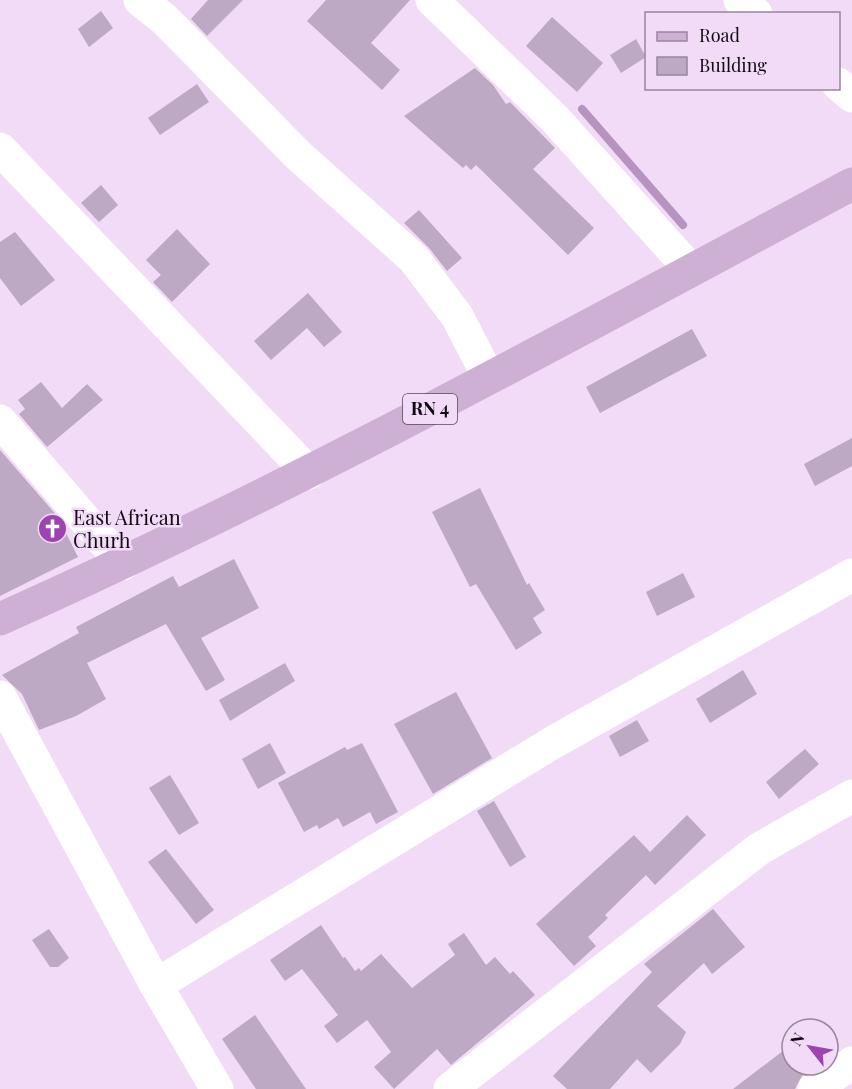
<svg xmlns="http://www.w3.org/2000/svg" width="852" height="1089" font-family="'Playfair Display',serif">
	<rect width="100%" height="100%" fill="#f1dbf6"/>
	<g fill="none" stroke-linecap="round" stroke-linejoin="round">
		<!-- stream -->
		<polyline stroke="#b793c0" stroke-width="8" points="582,109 683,225"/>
	</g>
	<!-- building -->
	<g fill="#bda9c3">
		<polygon points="208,0 243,0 207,36 191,19"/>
		<polygon points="326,0 410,0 371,43 400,70 382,90 307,21"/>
		<polygon points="101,11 113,28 89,47 78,29"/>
		<polygon points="552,17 603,63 577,92 526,46"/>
		<polygon points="636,39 646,57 621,73 610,55"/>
		<polygon points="475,68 493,85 506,104 510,102 555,148 533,169 594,228 568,255 476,165 471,170 466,165 463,168 404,116"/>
		<polygon points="197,84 209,102 160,135 148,118"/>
		<polygon points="101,185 118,205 99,222 81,203"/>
		<polygon points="419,210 462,258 447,271 429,248 404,223"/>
		<polygon points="177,229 210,264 172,302 153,282 161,275 146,260"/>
		<polygon points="15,232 55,280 21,306 0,278 0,242"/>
		<polygon points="308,293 342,332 324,347 307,328 271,360 254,341"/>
		<polygon points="692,329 707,356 600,413 586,387"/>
		<polygon points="41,382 62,408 87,384 103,400 47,447 19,414 25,409 18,400"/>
		<polygon points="852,438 852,466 815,486 804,464"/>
		<polygon points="0,450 58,517 78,557 0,596"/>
		<polygon points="480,488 527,585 529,583 545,610 533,618 542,633 516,650 476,584 470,587 432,512"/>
		<polygon points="234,559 259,608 201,638 225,680 206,691 166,624 87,663 106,699 76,716 39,730 22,694 2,675 79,633 76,627 173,576 179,587"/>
		<polygon points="683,573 695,597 657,616 646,592"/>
		<polygon points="285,663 295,681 230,721 219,700"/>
		<polygon points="743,670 757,694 710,723 696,699"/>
		<polygon points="456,692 492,758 433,794 394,724"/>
		<polygon points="637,720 649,741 620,757 609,736"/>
		<polygon points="270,743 286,773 258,789 242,759"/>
		<polygon points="362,743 398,812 376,824 370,812 343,827 338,818 319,829 317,825 304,832 278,783 345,747 347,750"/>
		<polygon points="805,749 819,764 779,799 766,782"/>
		<polygon points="170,775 199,823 179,835 149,788"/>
		<polygon points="494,801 526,857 510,867 477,811"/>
		<polygon points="687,815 706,835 655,885 646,875 605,915 608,918 588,937 596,946 574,966 536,924 634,835 650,852"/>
		<polygon points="166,849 214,910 196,924 148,862"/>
		<polygon points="713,909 745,947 712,974 704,963 657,1006 686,1032 680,1044 651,1073 637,1059 610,1089 567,1089 553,1076 652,972 644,964"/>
		<polygon points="321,925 343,958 345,957 355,971 359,968 361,971 381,954 412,988 455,955 448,944 464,933 486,965 495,957 510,974 513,971 535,995 451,1065 437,1049 394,1089 374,1067 391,1052 367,1020 337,1043 324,1026 338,1015 302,969 285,981 270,960"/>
		<polygon points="49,929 69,958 58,967 50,967 32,940"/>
		<polygon points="255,1015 306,1089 256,1089 222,1039"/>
		<polygon points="792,1044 792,1065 796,1065 803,1074 795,1089 733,1089"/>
	</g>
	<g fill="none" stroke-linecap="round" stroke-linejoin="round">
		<!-- minor -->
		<g stroke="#fff" stroke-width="33">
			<polyline points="140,0 164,19 299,156 414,259 457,316 489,378"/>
			<polyline points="432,0 555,119 691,270"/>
			<polyline points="740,0 756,14"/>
			<polyline points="838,84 852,96"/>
			<polyline points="0,149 309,473"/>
			<polyline points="0,421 123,564"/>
			<polyline points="0,697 156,985 217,1089"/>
			<polyline points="156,985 552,743 852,575"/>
			<polyline points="450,1089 759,849 852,796"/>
			<polyline points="814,1089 852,1063"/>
		</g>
		<!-- major -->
		<path stroke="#cdb0d4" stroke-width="33" d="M0,619C291,489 571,335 852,184"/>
	</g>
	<!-- icons -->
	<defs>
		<symbol id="church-disc" viewBox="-11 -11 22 22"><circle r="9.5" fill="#9c44b1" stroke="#f1dbf6"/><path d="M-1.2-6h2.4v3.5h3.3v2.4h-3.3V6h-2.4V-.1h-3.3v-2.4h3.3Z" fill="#fff"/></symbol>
	</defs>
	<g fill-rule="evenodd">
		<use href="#church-disc" x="36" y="512" width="33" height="33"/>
	</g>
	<g text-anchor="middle" stroke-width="5" stroke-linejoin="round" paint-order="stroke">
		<!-- shield labels -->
		<rect fill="#f1dbf6" stroke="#544957" stroke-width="1.5" x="403" y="394" width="54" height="30" rx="4.5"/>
		<g font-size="18" font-weight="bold" fill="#110a13">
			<text x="430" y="415">RN 4</text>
		</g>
		<!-- poi labels -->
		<g font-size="20" fill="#110a13" stroke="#f1dbf6" text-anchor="start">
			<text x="73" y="525">East African<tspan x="73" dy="23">Churh</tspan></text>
		</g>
	</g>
	<!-- legend -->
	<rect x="645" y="12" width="195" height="78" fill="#f1dbf6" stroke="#97879b" stroke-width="1.5"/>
	<rect x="657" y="32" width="30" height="9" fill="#cdb0d4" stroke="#97879b" stroke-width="1.5"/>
	<text x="699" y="42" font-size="18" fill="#110a13">Road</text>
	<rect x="657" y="57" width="30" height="18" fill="#bda9c3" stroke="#97879b" stroke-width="1.5"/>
	<text x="699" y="72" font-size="18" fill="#110a13">Building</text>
	<!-- north arrow -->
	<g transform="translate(810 1047) rotate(301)"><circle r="28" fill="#f1dbf6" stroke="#97879b" stroke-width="1.5"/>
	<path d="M0-4.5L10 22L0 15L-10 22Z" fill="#9c44b1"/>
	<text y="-9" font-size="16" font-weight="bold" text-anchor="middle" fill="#110a13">N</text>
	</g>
</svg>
